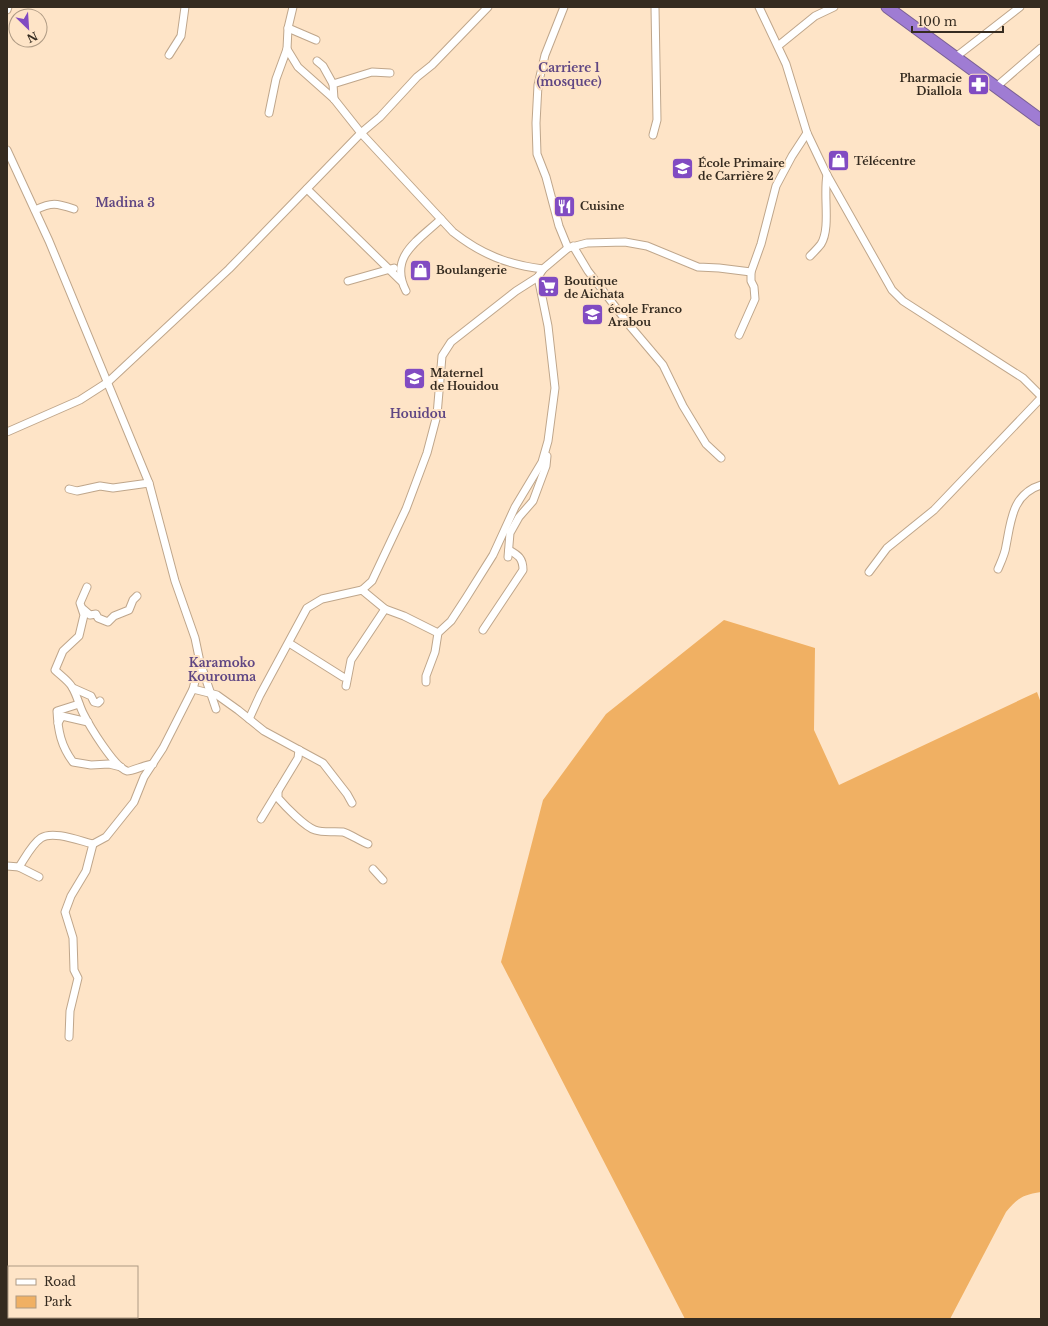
<svg xmlns="http://www.w3.org/2000/svg" width="1048" height="1326" font-family="'Libre Baskerville',serif">
	<rect width="100%" height="100%" fill="#fee4c7"/>
	<!-- green -->
	<path fill="#f0b063" d="M724,620L815,648L814,730L839,785L1037,692L1041,703V1192C1022,1195 1018,1198 1006,1212L950,1319H685L501,962L543,800L606,714Z"/>
	<g fill="none" stroke-linecap="round" stroke-linejoin="round">
		<defs>
			<g id="minor">
				<polyline points="564,7 545,55 538,85 536,123 537,154 546,177 559,226 568,248"/>
				<polyline points="759,7 786,64 807,133 827,175 892,290 903,301 1023,378 1041,396"/>
				<polyline points="7,10 8,7"/>
				<polyline points="288,28 316,40"/>
				<polyline points="778,46 815,16 834,7"/>
				<path d="M287,49L298,67L334,99L361,133L453,232C481,254 508,265 543,269"/>
				<polyline points="169,55 181,36 185,7"/>
				<polyline points="957,56 1020,7"/>
				<polyline points="317,61 323,66 333,84"/>
				<polyline points="996,87 1041,48"/>
				<polyline points="334,99 333,84 372,72 390,73"/>
				<polyline points="269,113 276,79 287,49 288,28 293,7"/>
				<polyline points="653,135 657,120 655,7"/>
				<path d="M7,150L49,241L149,483L175,581L195,638L200,662L193,689L163,748L144,777L134,802L106,837L93,844C80,841 53,830 41,838C32,844 25,858 19,867"/>
				<polyline points="307,189 401,281"/>
				<path d="M35,210C52,202 56,203 74,209"/>
				<polyline points="573,246 588,271 630,326 663,365 683,406 706,444 721,458"/>
				<path d="M810,256C814,252 818,248 821,244C831,228 823,195 827,175"/>
				<polyline points="348,281 394,268"/>
				<path d="M406,291C388,256 419,240 441,219"/>
				<polyline points="739,335 755,299 754,287 751,281 751,272 761,244 776,186 792,156 807,133"/>
				<polyline points="7,432 80,400 108,382 229,269 361,133 380,117 417,77 432,65 488,7"/>
				<polyline points="69,489 77,491 100,486 113,488 149,483"/>
				<polyline points="508,557 510,533 519,517 533,501 546,466 547,456"/>
				<path d="M998,569C1001,562 1005,554 1006,546C1011,521 1012,494 1041,485"/>
				<polyline points="869,572 887,548 934,510 1041,398"/>
				<path d="M87,587L80,603L84,615L79,636L63,651L55,670C60,675 69,681 72,687C77,695 79,705 83,713C89,725 114,767 127,771C130,772 147,764 153,764"/>
				<polyline points="362,590 385,609 404,616 438,633"/>
				<polyline points="83,609 90,615 96,614 98,618 108,622 114,616 129,610 133,600 137,596"/>
				<path d="M483,630L523,570C523,558 518,555 509,550"/>
				<polyline points="289,643 343,677"/>
				<polyline points="200,662 216,709"/>
				<polyline points="426,682 426,676 435,652 438,633 451,621 466,598 493,555 515,507 542,462 548,441 555,388 548,326 538,277"/>
				<polyline points="346,686 351,660 385,609"/>
				<polyline points="73,688 91,696 94,702 98,703 100,701"/>
				<polyline points="193,689 217,695 238,710 264,731 323,763 347,794 352,803"/>
				<path d="M79,704L57,711C58,731 61,746 73,762L91,765L109,764L121,767"/>
				<polyline points="249,719 260,695 307,608 322,599 362,590 372,581 406,509 427,453 437,415 442,356 451,342 516,291 538,277 543,269 568,248 587,243 625,242 647,246 698,267 719,268 751,272"/>
				<polyline points="58,723 62,716 88,722"/>
				<path d="M278,791V798C285,806 305,827 315,830C324,833 333,831 343,832C348,833 362,842 368,844"/>
				<polyline points="261,819 298,758 299,750"/>
				<polyline points="7,866 19,867 39,877"/>
				<polyline points="373,869 383,880"/>
				<polyline points="69,1037 70,1011 78,978 74,970 73,938 65,912 71,896 86,871 93,844"/>
			</g>
			<polyline id="highway" points="887,7 1041,120"/>
		</defs>
		<!-- minor casing -->
		<use href="#minor" stroke="#bfa68b" stroke-width="9"/>
		<!-- highway casing -->
		<use href="#highway" stroke="#7a6094" stroke-width="13"/>
		<!-- minor -->
		<use href="#minor" stroke="#fff" stroke-width="7"/>
		<!-- highway -->
		<use href="#highway" stroke="#9f7cd3" stroke-width="11"/>
	</g>
	<!-- icons -->
	<defs>
		<symbol id="pharmacy-square" viewBox="-11 -11 22 22"><rect x="-9" y="-9" width="18" height="18" rx="4" fill="#814bc2" stroke="#fee4c7"/><path d="M-2-6h4v4h4v4h-4v4h-4v-4h-4v-4h4Z" fill="#fff"/></symbol>
		<symbol id="shop-square" viewBox="-11 -11 22 22"><rect x="-9" y="-9" width="18" height="18" rx="4" fill="#814bc2" stroke="#fee4c7"/><path d="M-5-2.5h2.3a2.7 3.5 0 0 1 5.4 0H5L5.5 6h-11ZM-1.5-2.5h3a1.5 2.3 0 0 0-3 0Z" fill="#fff"/></symbol>
		<symbol id="school-square" viewBox="-11 -11 22 22"><rect x="-9" y="-9" width="18" height="18" rx="4" fill="#814bc2" stroke="#fee4c7"/><path d="M0-5L7-2L0 1L-7-2ZM-4 1L0 2.5L4 1V4Q0 6-4 4Z" fill="#fff"/></symbol>
		<symbol id="restaurant-square" viewBox="-11 -11 22 22"><rect x="-9" y="-9" width="18" height="18" rx="4" fill="#814bc2" stroke="#fee4c7"/><path d="M-5-6h1v4h1v-4h1v4h1v-4h1v5L-1.5 .5V6h-2V.5L-5-1ZM5-6V6H3V1.5H1.5Q1.5-4 5-6Z" fill="#fff"/></symbol>
		<symbol id="supermarket-square" viewBox="-11 -11 22 22"><rect x="-9" y="-9" width="18" height="18" rx="4" fill="#814bc2" stroke="#fee4c7"/><path d="M-6-5.5h2.5l.6 2H6L4.5 2H-2.5L-4.4-4H-6ZM-1.5 3.2a1.3 1.3 0 1 0 .1 0ZM3 3.2a1.3 1.3 0 1 0 .1 0Z" fill="#fff"/></symbol>
	</defs>
	<g fill-rule="evenodd">
		<use href="#pharmacy-square" x="966" y="72" width="25" height="25"/>
		<use href="#shop-square" x="826" y="148" width="25" height="25"/>
		<use href="#school-square" x="670" y="156" width="25" height="25"/>
		<use href="#restaurant-square" x="552" y="194" width="25" height="25"/>
		<use href="#shop-square" x="408" y="258" width="25" height="25"/>
		<use href="#supermarket-square" x="536" y="274" width="25" height="25"/>
		<use href="#school-square" x="580" y="302" width="25" height="25"/>
		<use href="#school-square" x="402" y="366" width="25" height="25"/>
	</g>
	<g text-anchor="middle" stroke-width="4" stroke-linejoin="round" paint-order="stroke">
		<!-- poi labels -->
		<g font-size="11" font-weight="bold" fill="#352b20" stroke="#fee4c7" text-anchor="start">
			<text x="962" y="82" text-anchor="end">Pharmacie<tspan x="962" dy="13">Diallola</tspan></text>
			<text x="854" y="165">Télécentre</text>
			<text x="698" y="167">École Primaire<tspan x="698" dy="13">de Carrière 2</tspan></text>
			<text x="580" y="210">Cuisine</text>
			<text x="436" y="274">Boulangerie</text>
			<text x="564" y="285">Boutique<tspan x="564" dy="13">de Aichata</tspan></text>
			<text x="608" y="313">école Franco<tspan x="608" dy="13">Arabou</tspan></text>
			<text x="430" y="377">Maternel<tspan x="430" dy="13">de Houidou</tspan></text>
		</g>
		<!-- neighbourhood labels -->
		<g font-size="12" font-weight="bold" fill="#5f4683" stroke="#fee4c7">
			<text x="569" y="72">Carriere 1<tspan x="569" dy="14">(mosquee)</tspan></text>
			<text x="125" y="207">Madina 3</text>
			<text x="418" y="418">Houidou</text>
			<text x="222" y="667">Karamoko<tspan x="222" dy="14">Kourouma</tspan></text>
		</g>
	</g>
	<!-- border -->
	<rect width="1048" height="1326" fill="none" stroke="#352b20" stroke-width="16"/>
	<!-- legend -->
	<rect x="8" y="1266" width="130" height="52" fill="#fee4c7" stroke="#ae9a84"/>
	<rect x="16" y="1279" width="20" height="6" fill="#ffffff" stroke="#ae9a84"/>
	<text x="44" y="1286" font-size="12" fill="#352b20">Road</text>
	<rect x="16" y="1296" width="20" height="12" fill="#f0b063" stroke="#ae9a84"/>
	<text x="44" y="1306" font-size="12" fill="#352b20">Park</text>
	<!-- north arrow -->
	<g transform="translate(28 28) rotate(155)"><circle r="19" fill="#fee4c7" stroke="#ae9a84"/>
	<path d="M0-3L7 15L0 10L-7 15Z" fill="#814bc2"/>
	<text y="-6" font-size="11" font-weight="bold" text-anchor="middle" fill="#352b20">N</text>
	</g>
	<!-- scale -->
	<path d="M912 26v6h91v-6" fill="none" stroke="#352b20" stroke-width="2"/>
	<text x="918" y="26" font-size="12" fill="#352b20" stroke="#fee4c7" stroke-width="3" paint-order="stroke">100 m</text>
</svg>
